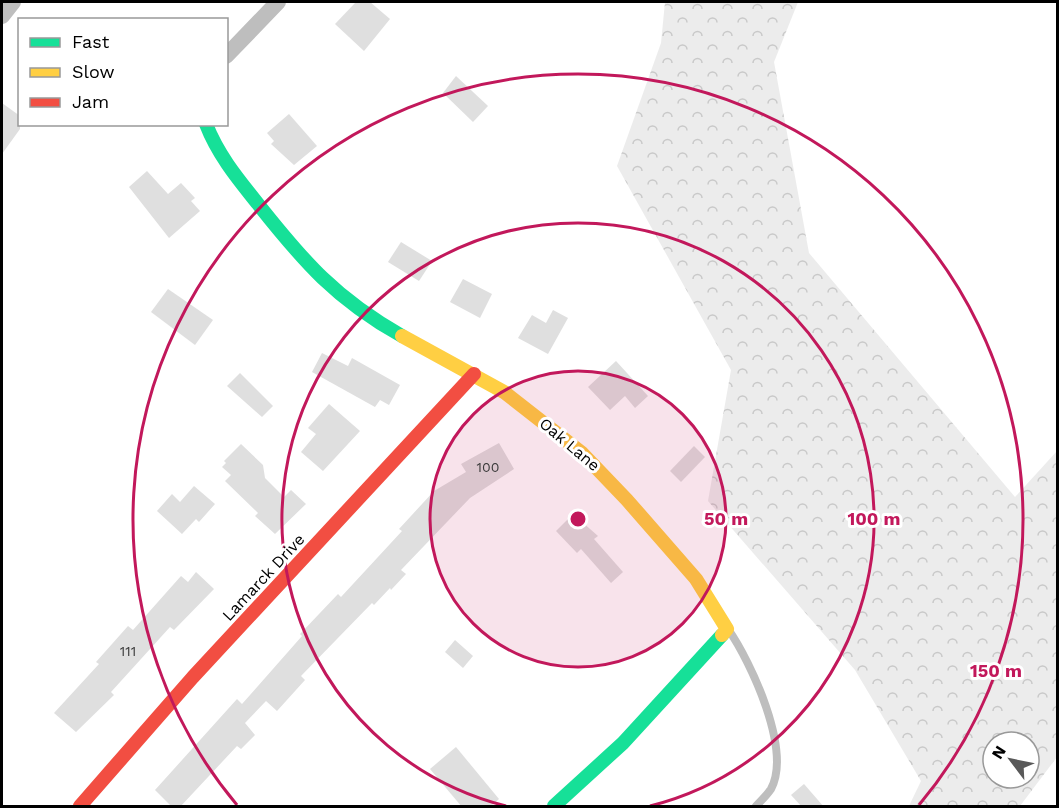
<svg xmlns="http://www.w3.org/2000/svg" width="1059" height="808" font-family="'Work Sans',sans-serif">
	<defs>
		<pattern id="forest-crowns" width="20" height="18" patternUnits="userSpaceOnUse" patternTransform="scale(1.5)"><rect width="20" height="18" fill="#ececec"/><path d="M2 6a3 3 0 1 1 6 0M12 15a3 3 0 1 1 6 0" fill="none" stroke="#c9c9c9"/></pattern>
	</defs>
	<rect width="100%" height="100%" fill="#fff"/>
	<!-- forest -->
	<path fill="url(#forest-crowns)" fill-rule="evenodd" d="M665,2H798L774,62L809,253L1015,497L1057,451V757L1020,806H909L921,781L855,670L708,501L731,370L617,166L661,43ZM993,742H1029V778H993Z"/>
	<!-- building -->
	<g fill="#dfdfdf">
		<polygon points="356,2 370,2 390,19 364,51 335,24"/>
		<polygon points="456,76 488,106 473,122 443,93"/>
		<polygon points="2,103 20,116 20,129 2,154"/>
		<polygon points="289,114 317,146 294,165 271,144 274,141 267,133"/>
		<polygon points="147,171 168,194 181,183 195,198 191,201 200,211 169,238 129,187"/>
		<polygon points="401,242 432,261 419,281 388,262"/>
		<polygon points="463,279 492,294 480,318 450,302"/>
		<polygon points="168,289 213,320 195,345 151,312"/>
		<polygon points="553,310 568,318 548,354 518,338 532,315 546,323"/>
		<polygon points="322,353 348,366 352,358 400,385 389,405 380,400 375,407 312,372"/>
		<polygon points="616,361 648,396 635,408 625,396 610,410 588,387"/>
		<polygon points="240,373 273,406 262,417 227,386"/>
		<polygon points="329,404 360,431 323,471 301,452 316,434 308,428"/>
		<polygon points="499,443 514,469 470,498 401,570 406,574 391,590 390,588 374,605 372,603 301,676 305,680 277,711 266,701 245,723 255,735 241,749 237,746 180,807 172,807 155,790 237,699 242,704 302,636 300,634 338,594 341,597 402,531 399,529 434,491 466,472 461,464"/>
		<polygon points="241,444 263,465 265,478 284,497 291,490 306,504 275,534 255,516 258,513 225,481 231,475 222,467 226,463 224,461"/>
		<polygon points="694,446 705,457 681,482 670,471"/>
		<polygon points="194,486 215,504 199,522 196,519 182,534 157,511 172,494 180,502"/>
		<polygon points="573,514 598,536 594,539 623,572 611,583 581,549 577,553 556,531"/>
		<polygon points="196,572 214,589 174,630 170,627 111,692 114,695 76,732 54,713 99,664 96,662 128,626 133,630 181,576 188,582"/>
		<polygon points="455,640 473,656 463,668 445,652"/>
		<polygon points="456,747 499,799 490,807 462,807 430,769"/>
		<polygon points="804,784 824,807 802,807 791,795"/>
	</g>
	<g fill="none" stroke-linecap="round" stroke-linejoin="round">
		<!-- lane -->
		<path stroke="#bebebe" stroke-width="8" d="M728,629C751,662 792,750 771,789C767,795 761,801 756,806"/>
		<!-- street -->
		<g stroke="#bebebe" stroke-width="16">
			<polyline points="2,16 13,2"/>
			<polyline points="226,56 278,2"/>
		</g>
		<!-- fast -->
		<g stroke="#16e098" stroke-width="14">
			<path d="M206,124C218,155 238,179 258,204C304,262 336,299 402,336"/>
			<polyline points="554,806 623,743 722,635"/>
		</g>
		<!-- slow -->
		<polyline stroke="#ffcf43" stroke-width="14" points="402,336 504,392 582,453 627,500 696,579 727,629 722,635"/>
		<!-- jam -->
		<polyline stroke="#f24e42" stroke-width="14" points="80,806 193,677 474,374"/>
	</g>
	<!-- distance rings -->
	<circle cx="578" cy="519" r="148" fill="#c2185b" fill-opacity=".12"/>
	<g fill="none" stroke="#c2185b" stroke-width="3">
		<circle cx="578" cy="519" r="148"/>
		<path d="M506 806A296 296 0 1 1 650 806"/>
		<path d="M237 805A445 445 0 1 1 919 805"/>
	</g>
	<g text-anchor="middle" stroke-width="6" stroke-linejoin="round" paint-order="stroke">
		<!-- number labels -->
		<g font-size="14" fill="#383838">
			<text x="488" y="472">100</text>
			<text x="128" y="656">111</text>
		</g>
		<!-- street labels -->
		<g font-size="16" fill="#000" stroke="#fff">
			<text transform="translate(570 444) rotate(40)" y="6">Oak Lane</text>
			<text transform="translate(263 577) rotate(-47)" y="6">Lamarck Drive</text>
		</g>
	</g>
	<circle cx="578" cy="519" r="9" fill="#c2185b" stroke="#fff" stroke-width="3"/>
	<g font-size="18" text-anchor="middle" font-weight="bold" fill="#c2185b" stroke="#fff" stroke-width="6" stroke-linejoin="round" paint-order="stroke">
		<text x="726" y="525">50 m</text>
		<text x="874" y="525">100 m</text>
		<text x="996" y="677">150 m</text>
	</g>
	<!-- border -->
	<rect width="1059" height="808" fill="none" stroke="#000000" stroke-width="6"/>
	<!-- legend -->
	<rect x="18" y="18" width="210" height="108" fill="#ffffff" stroke="#999999" stroke-width="1.5"/>
	<rect x="30" y="38" width="30" height="9" fill="#16e098" stroke="#999999" stroke-width="1.5"/>
	<text x="72" y="48" font-size="18" fill="#000000">Fast</text>
	<rect x="30" y="68" width="30" height="9" fill="#ffcf43" stroke="#999999" stroke-width="1.5"/>
	<text x="72" y="78" font-size="18" fill="#000000">Slow</text>
	<rect x="30" y="98" width="30" height="9" fill="#f24e42" stroke="#999999" stroke-width="1.5"/>
	<text x="72" y="108" font-size="18" fill="#000000">Jam</text>
	<!-- north arrow -->
	<g transform="translate(1011 760) rotate(302)"><circle r="28" fill="#ffffff" stroke="#999999" stroke-width="1.5"/>
	<path d="M0-4.5L10 22L0 15L-10 22Z" fill="#595959"/>
	<text y="-9" font-size="16" font-weight="bold" text-anchor="middle" fill="#000000">N</text>
	</g>
</svg>
